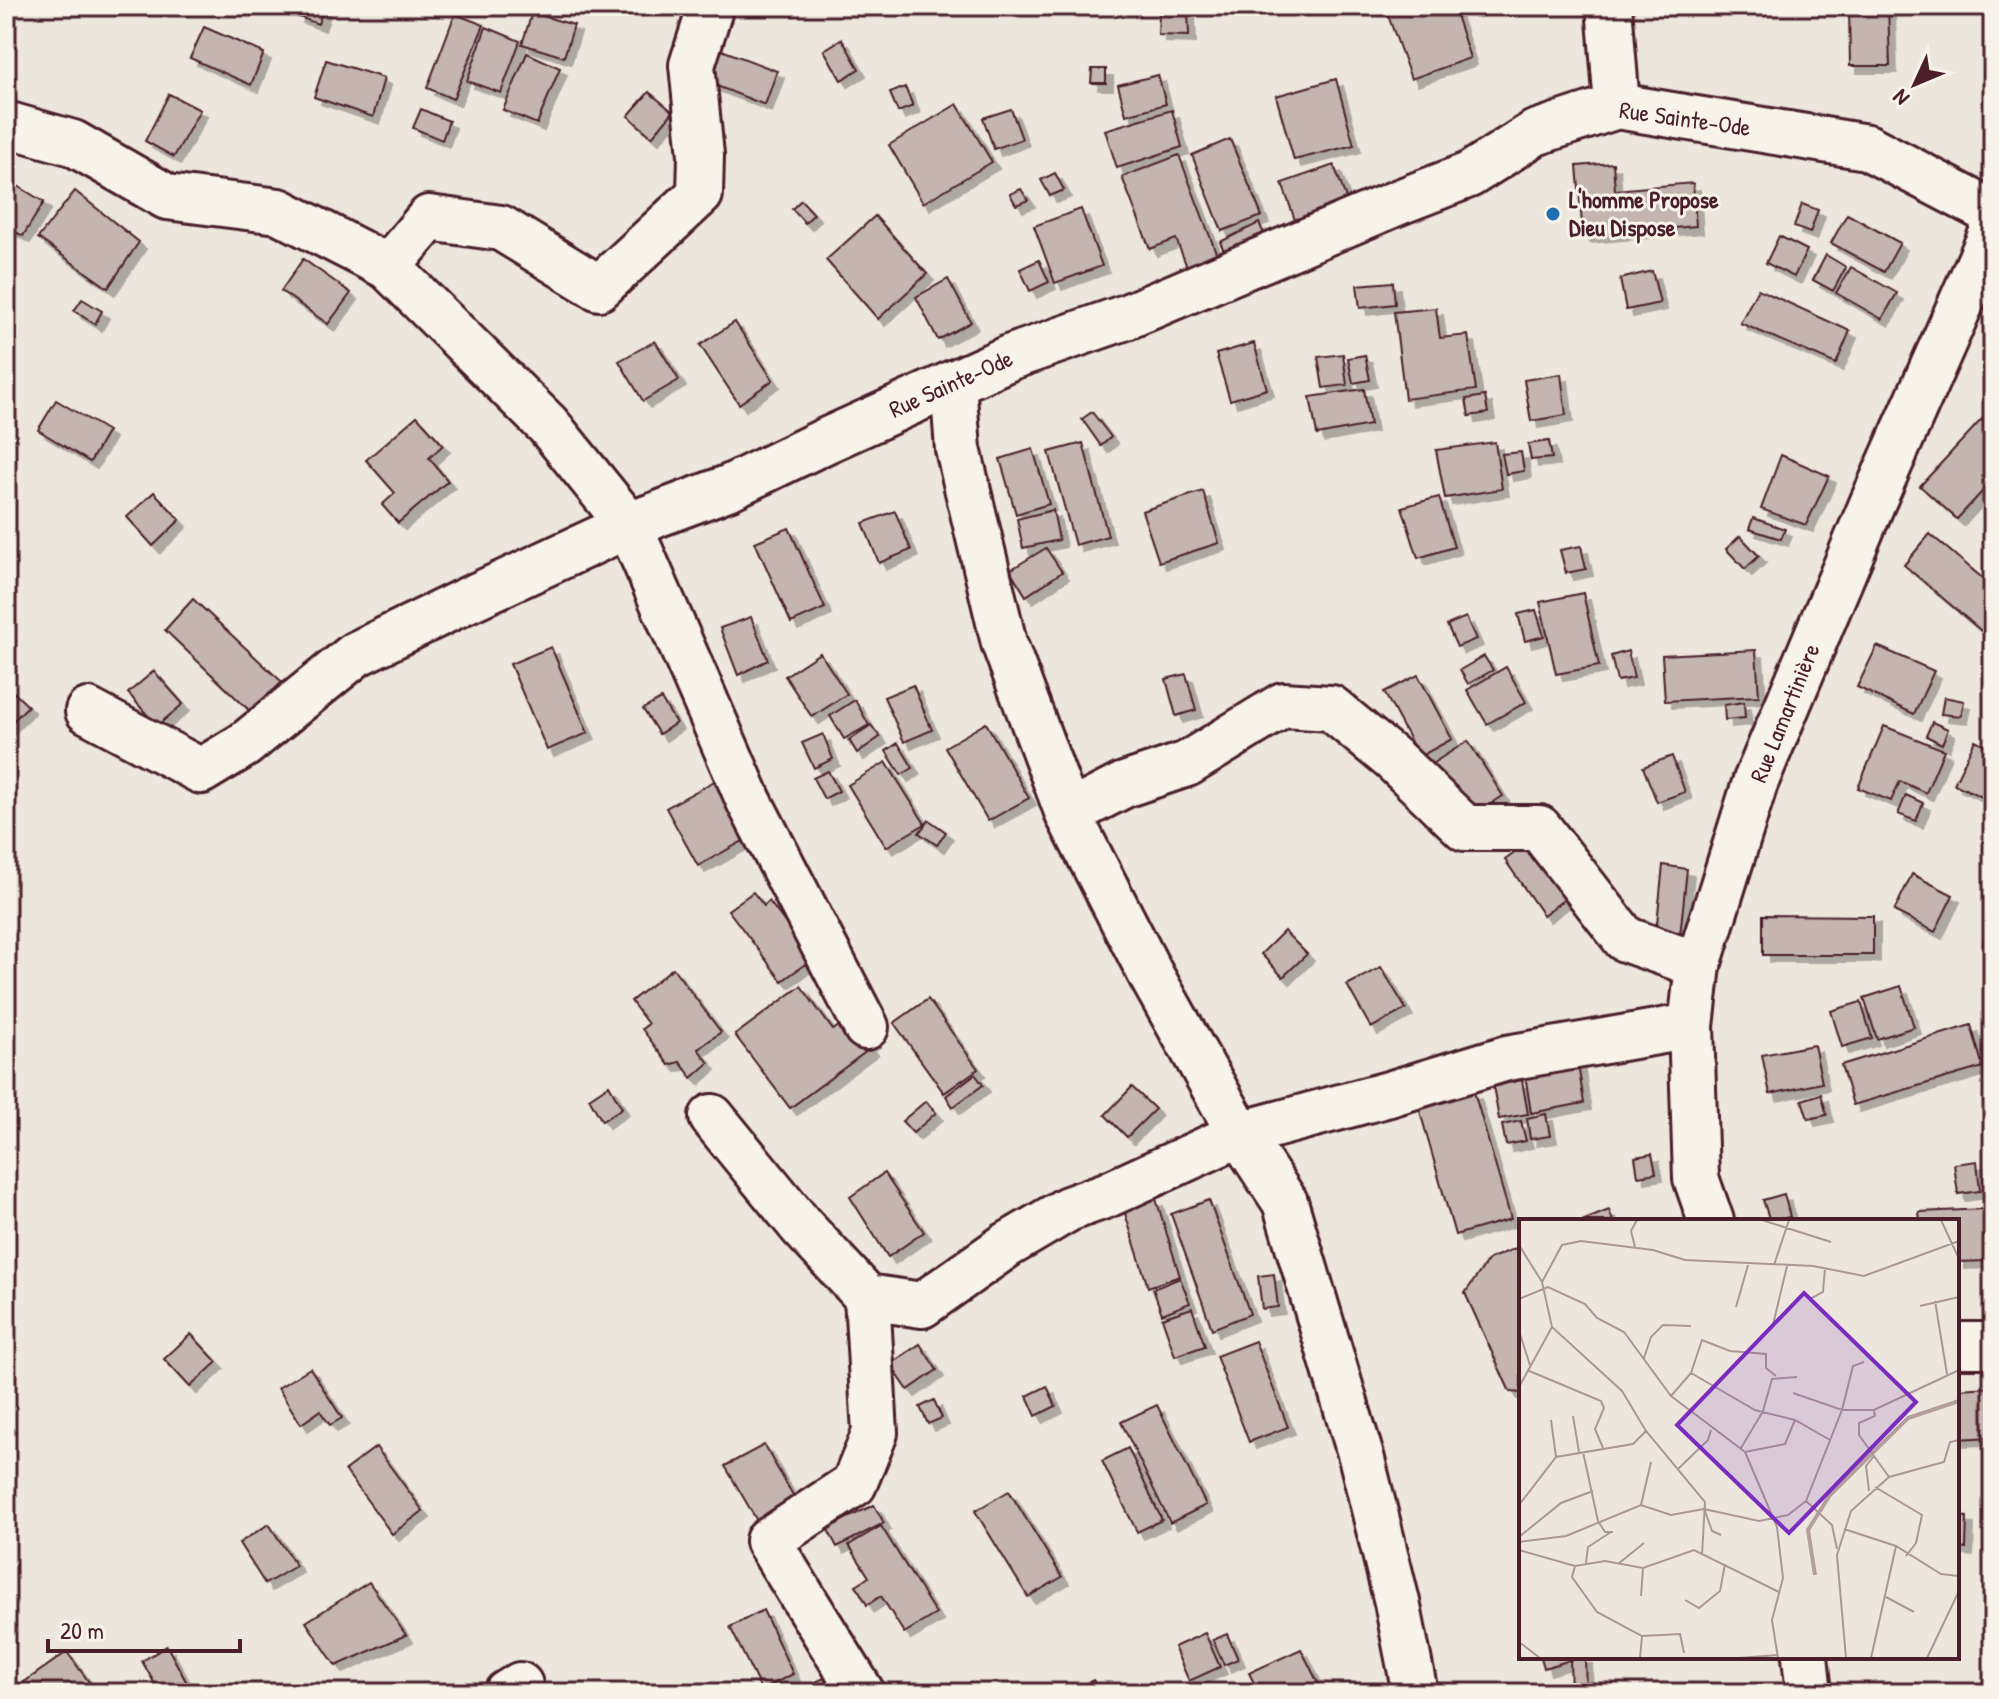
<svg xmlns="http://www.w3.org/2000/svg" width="1999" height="1699" font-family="'Patrick Hand',sans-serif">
	<defs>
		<filter id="shadow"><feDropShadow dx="7" dy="7" stdDeviation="0" flood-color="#0004"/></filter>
	</defs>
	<rect width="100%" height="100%" fill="#ece6dd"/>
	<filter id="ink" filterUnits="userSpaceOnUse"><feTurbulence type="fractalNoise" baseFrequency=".0125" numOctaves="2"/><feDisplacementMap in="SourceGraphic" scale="16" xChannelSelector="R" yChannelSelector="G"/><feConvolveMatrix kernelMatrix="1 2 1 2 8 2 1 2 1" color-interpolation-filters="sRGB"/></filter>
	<g filter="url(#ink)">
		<!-- building -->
		<g fill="#c4b5b0" stroke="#4a1f2b" stroke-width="2" filter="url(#shadow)">
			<polygon points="299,6 324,7 318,24 296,16"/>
			<polygon points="1453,6 1470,58 1411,79 1385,7"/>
			<polygon points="1849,6 1888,6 1890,66 1850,66"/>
			<polygon points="1159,12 1188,12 1189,36 1158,35"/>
			<polygon points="532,13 574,25 564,57 522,44"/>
			<polygon points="455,14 484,25 453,99 427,88"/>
			<polygon points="204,27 264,53 251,85 190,58"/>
			<polygon points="486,27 520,41 501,93 467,81"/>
			<polygon points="842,39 859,69 841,80 824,50"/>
			<polygon points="711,46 777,71 765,105 699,79"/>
			<polygon points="527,53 560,68 537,124 503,110"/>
			<polygon points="326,60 384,78 373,117 314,97"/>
			<polygon points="1092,69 1106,69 1106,83 1091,83"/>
			<polygon points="1158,75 1166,104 1126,115 1118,85"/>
			<polygon points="1336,79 1354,145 1294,160 1276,96"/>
			<polygon points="905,87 913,106 898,112 890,93"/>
			<polygon points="649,92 673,112 652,137 628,116"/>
			<polygon points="169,94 200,110 174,157 145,141"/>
			<polygon points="957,104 992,162 923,203 889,145"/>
			<polygon points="421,109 449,121 442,140 413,128"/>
			<polygon points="1011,109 1022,139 994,149 983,118"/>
			<polygon points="1172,110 1182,147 1117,168 1105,130"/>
			<polygon points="1230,139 1262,216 1222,231 1192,155"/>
			<polygon points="1179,155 1217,255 1187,267 1176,239 1150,249 1122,177"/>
			<polygon points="1613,163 1615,190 1693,183 1696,226 1583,236 1577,166"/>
			<polygon points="1334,165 1348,204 1296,223 1282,183"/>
			<polygon points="1055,173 1064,190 1050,196 1041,180"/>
			<polygon points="13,183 44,202 23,236 6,227 6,195"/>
			<polygon points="1021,189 1028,200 1016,205 1010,194"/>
			<polygon points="75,191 139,242 108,288 38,238"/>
			<polygon points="801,200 814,214 805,223 792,209"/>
			<polygon points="1802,204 1818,210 1810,233 1794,227"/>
			<polygon points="1081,209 1102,266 1055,283 1034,226"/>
			<polygon points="1847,214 1900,243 1884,272 1831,243"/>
			<polygon points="875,216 927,274 878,319 826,260"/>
			<polygon points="1259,223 1270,246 1230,264 1220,242"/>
			<polygon points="1779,236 1807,250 1794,277 1766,263"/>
			<polygon points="1826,255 1846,267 1833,291 1813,280"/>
			<polygon points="303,259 351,293 328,324 281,291"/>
			<polygon points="1039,260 1049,282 1030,291 1020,269"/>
			<polygon points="1851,267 1897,293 1882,319 1836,293"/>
			<polygon points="1652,271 1660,303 1626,310 1620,279"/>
			<polygon points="948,279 971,322 938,340 916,297"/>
			<polygon points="1393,282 1395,304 1360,308 1357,285"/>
			<polygon points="1758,289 1850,331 1836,364 1740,323"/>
			<polygon points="82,299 102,311 95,324 74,311"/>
			<polygon points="1436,308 1440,338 1468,335 1476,390 1405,399 1394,312"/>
			<polygon points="735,322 773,380 739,404 700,345"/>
			<polygon points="655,341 679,380 643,401 619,361"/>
			<polygon points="1254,343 1267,389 1230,400 1216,354"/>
			<polygon points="1343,354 1347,385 1323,388 1318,357"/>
			<polygon points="1365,355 1370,380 1353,383 1348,358"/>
			<polygon points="1561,374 1566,415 1531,421 1524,380"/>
			<polygon points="1364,389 1370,425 1317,435 1310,397"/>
			<polygon points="1485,396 1488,413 1469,416 1466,399"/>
			<polygon points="56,400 108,431 90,462 38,430"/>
			<polygon points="1092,412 1111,437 1101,446 1082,419"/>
			<polygon points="417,416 443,445 429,458 448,481 398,523 382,505 395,493 366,460"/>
			<polygon points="1982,419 1993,430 1993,480 1957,519 1920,486"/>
			<polygon points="1549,441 1552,458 1531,460 1528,444"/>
			<polygon points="1495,442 1502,489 1445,498 1436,450"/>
			<polygon points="1083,443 1108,536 1075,545 1049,452"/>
			<polygon points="1033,449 1049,504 1016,514 1000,459"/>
			<polygon points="1521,452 1524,471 1506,474 1502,454"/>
			<polygon points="1781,455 1829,476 1806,525 1761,509"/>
			<polygon points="1203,491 1219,543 1159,562 1142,511"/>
			<polygon points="154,492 180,520 153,546 127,517"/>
			<polygon points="1439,497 1454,547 1418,558 1402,507"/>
			<polygon points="1053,510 1059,540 1023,548 1017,519"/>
			<polygon points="895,511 911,550 879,563 863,523"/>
			<polygon points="1753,518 1785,529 1781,539 1749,529"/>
			<polygon points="789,528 825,608 791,623 755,542"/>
			<polygon points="1930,534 1993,587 1993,641 1904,565"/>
			<polygon points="1740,536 1759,556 1745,569 1726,549"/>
			<polygon points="1581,546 1586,569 1566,573 1560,550"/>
			<polygon points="1046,548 1062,572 1026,596 1010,570"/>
			<polygon points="1583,593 1599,666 1556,674 1540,602"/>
			<polygon points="193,599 282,682 252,713 165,630"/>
			<polygon points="1536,610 1544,636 1525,641 1518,614"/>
			<polygon points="751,617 768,660 738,675 720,628"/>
			<polygon points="1466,617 1476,639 1457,647 1447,625"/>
			<polygon points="1877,646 1934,671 1914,714 1857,687"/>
			<polygon points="551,647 588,733 547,750 510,664"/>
			<polygon points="1756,650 1759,696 1665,701 1662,655"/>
			<polygon points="1628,651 1634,678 1617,681 1611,656"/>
			<polygon points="820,653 847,694 812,717 785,676"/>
			<polygon points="1484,656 1493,670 1468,684 1460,670"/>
			<polygon points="1506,667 1526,702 1487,724 1467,690"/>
			<polygon points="154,671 183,704 157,726 128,693"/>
			<polygon points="1186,674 1196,710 1176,716 1166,679"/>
			<polygon points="1418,675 1452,739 1419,757 1384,692"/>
			<polygon points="6,685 28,706 6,728"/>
			<polygon points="913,685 932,730 904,742 884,697"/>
			<polygon points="1944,697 1964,701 1961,716 1941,714"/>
			<polygon points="661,699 676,723 659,734 643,709"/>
			<polygon points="855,700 869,725 844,739 830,716"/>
			<polygon points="1744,702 1745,718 1725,720 1724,705"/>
			<polygon points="1932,722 1948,729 1942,744 1926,736"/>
			<polygon points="986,723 1029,798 988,821 945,747"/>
			<polygon points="871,725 880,737 857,753 849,740"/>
			<polygon points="1884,726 1944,750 1926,793 1900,781 1891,801 1858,788"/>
			<polygon points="823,734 833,759 814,768 802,743"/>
			<polygon points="1975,740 1993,749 1993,802 1954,784"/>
			<polygon points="1468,741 1503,796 1468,818 1433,763"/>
			<polygon points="898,743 913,768 901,775 886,751"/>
			<polygon points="1672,756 1685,792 1657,802 1643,767"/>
			<polygon points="886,762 925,824 886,847 848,785"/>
			<polygon points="828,771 839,791 824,799 813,778"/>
			<polygon points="718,779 750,837 698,866 666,808"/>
			<polygon points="1906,795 1923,803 1916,821 1898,814"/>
			<polygon points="929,820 946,832 937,845 919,833"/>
			<polygon points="1534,839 1573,893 1543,915 1505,860"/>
			<polygon points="1663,865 1687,869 1680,936 1656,933"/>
			<polygon points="1912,874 1953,895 1935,932 1894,911"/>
			<polygon points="753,892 764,906 769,901 812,959 782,981 728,910"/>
			<polygon points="1763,915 1873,916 1873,955 1763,955"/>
			<polygon points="1986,925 1993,927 1993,946 1983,944"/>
			<polygon points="1284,931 1307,954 1283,977 1261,954"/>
			<polygon points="1381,967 1406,1009 1371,1028 1347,985"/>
			<polygon points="673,968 721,1032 698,1049 709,1063 692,1078 680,1062 669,1065 642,1029 648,1024 631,1001"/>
			<polygon points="801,986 833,1030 849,1019 871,1048 790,1108 735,1035"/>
			<polygon points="1901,986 1914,1027 1877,1039 1864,998"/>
			<polygon points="928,999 978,1069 944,1093 894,1023"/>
			<polygon points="1861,1002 1872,1038 1842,1047 1831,1011"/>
			<polygon points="1971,1025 1983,1067 1853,1105 1841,1065"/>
			<polygon points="1814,1045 1822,1083 1770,1094 1762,1055"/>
			<polygon points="1578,1064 1584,1103 1531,1113 1525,1074"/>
			<polygon points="975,1074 983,1085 953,1107 946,1096"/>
			<polygon points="1522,1080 1528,1114 1499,1119 1493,1086"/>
			<polygon points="609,1085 622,1108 602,1121 589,1098"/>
			<polygon points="1132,1087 1155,1109 1127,1137 1105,1115"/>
			<polygon points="1474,1092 1511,1219 1455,1235 1419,1108"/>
			<polygon points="1821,1094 1827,1115 1808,1119 1802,1100"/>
			<polygon points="926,1101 936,1113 913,1133 902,1121"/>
			<polygon points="1546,1114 1550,1136 1530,1139 1527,1118"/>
			<polygon points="1521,1121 1526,1141 1506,1145 1502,1125"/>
			<polygon points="1652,1154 1656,1173 1638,1176 1635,1157"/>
			<polygon points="1977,1161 1980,1191 1958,1194 1954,1164"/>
			<polygon points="884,1173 924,1232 888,1257 850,1197"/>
			<polygon points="1784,1194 1790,1217 1770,1221 1763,1200"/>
			<polygon points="1156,1199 1180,1276 1148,1287 1124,1210"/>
			<polygon points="1209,1200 1250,1314 1212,1329 1171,1214"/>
			<polygon points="1985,1209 1987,1261 1957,1262 1957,1221 1920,1221 1919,1212"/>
			<polygon points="1609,1210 1613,1221 1582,1221"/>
			<polygon points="1521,1246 1521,1393 1510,1392 1465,1293 1489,1259"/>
			<polygon points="1274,1274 1278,1307 1262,1309 1258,1276"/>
			<polygon points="1180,1278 1190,1303 1162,1314 1153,1289"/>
			<polygon points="1192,1308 1205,1346 1175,1356 1162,1318"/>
			<polygon points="191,1334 217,1362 190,1387 164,1359"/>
			<polygon points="1255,1341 1288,1427 1249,1442 1216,1356"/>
			<polygon points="920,1344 937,1370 908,1390 890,1364"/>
			<polygon points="310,1368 342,1418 330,1425 320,1411 301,1424 278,1388"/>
			<polygon points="1047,1386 1056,1406 1036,1416 1027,1396"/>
			<polygon points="1993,1387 1993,1437 1957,1439 1957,1389"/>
			<polygon points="934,1400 942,1418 928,1424 920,1407"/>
			<polygon points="1157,1405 1206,1505 1170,1523 1121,1422"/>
			<polygon points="764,1445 798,1504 760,1526 725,1466"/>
			<polygon points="376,1447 423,1511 392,1534 345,1470"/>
			<polygon points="1128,1448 1162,1520 1137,1532 1102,1461"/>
			<polygon points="1009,1491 1062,1577 1028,1597 975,1511"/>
			<polygon points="874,1505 884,1523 837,1547 827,1528"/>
			<polygon points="1957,1516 1967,1517 1966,1549 1957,1548"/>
			<polygon points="269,1524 296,1566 265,1584 239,1543"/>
			<polygon points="881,1526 936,1614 904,1633 881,1596 867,1605 856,1585 869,1577 849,1545"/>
			<polygon points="369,1582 406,1635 336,1666 306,1622"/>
			<polygon points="763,1610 793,1674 761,1690 730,1627"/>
			<polygon points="1205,1633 1220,1667 1189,1681 1174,1647"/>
			<polygon points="1227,1634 1238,1659 1224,1665 1213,1640"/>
			<polygon points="167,1646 187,1683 170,1693 160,1693 142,1661"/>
			<polygon points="1301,1649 1323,1693 1259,1693 1249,1673"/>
			<polygon points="67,1652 97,1693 10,1692"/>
			<polygon points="1541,1657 1581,1657 1544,1668"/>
			<polygon points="1581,1657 1585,1657 1586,1693 1571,1693 1570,1660"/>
			<polygon points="824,1678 831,1693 800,1693 798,1690"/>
			<polygon points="1093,1680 1100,1693 1068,1693"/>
		</g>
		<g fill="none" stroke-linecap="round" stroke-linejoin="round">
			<defs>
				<g id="minor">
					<polyline points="1609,6 1617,106"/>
					<polyline points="6,124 73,143 167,197 279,211 388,267 548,425 629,525 730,487 825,441 1011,357 1126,317 1399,202 1469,175 1535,133 1617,106 1867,147 1993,213"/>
					<polyline points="388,267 429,218 501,228 599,288 700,194 701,155 692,65 711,6"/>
					<polyline points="953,383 958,449 1004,643 1068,814 1152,977 1240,1134 1285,1202 1362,1460 1397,1602 1415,1693"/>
					<polyline points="88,711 201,771 244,745 356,654 465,601 629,525 749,801 866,1027"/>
					<polyline points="1068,814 1124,785 1187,764 1283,705 1331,708 1394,760 1465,828 1539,828 1625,939 1698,965"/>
					<polyline points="712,1117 802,1227 867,1297 922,1305 1007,1245 1068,1209 1107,1195 1240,1134 1389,1094 1507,1058 1691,1026"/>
					<polyline points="1711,1221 1696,1178 1691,1026 1698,965 1755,783 1872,504 1993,231"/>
					<polyline points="1957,1345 1993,1345"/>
					<polyline points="1805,1657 1809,1693"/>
					<polyline points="507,1693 520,1685"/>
					<polyline points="862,1693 768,1541 854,1484 875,1433 867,1297"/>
				</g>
			</defs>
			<!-- minor casing -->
			<use href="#minor" stroke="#4a1f2b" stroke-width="50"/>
			<!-- minor -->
			<use href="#minor" stroke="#f7f3e8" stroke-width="44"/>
		</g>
	</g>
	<!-- markers -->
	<circle fill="#1f6fb2" stroke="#f7f3e8" stroke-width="3" cx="1553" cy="214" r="8"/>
	<g text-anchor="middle" stroke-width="6" stroke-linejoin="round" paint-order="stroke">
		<!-- street labels -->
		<g font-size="24" fill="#4a1f2b" stroke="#f7f3e8">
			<text transform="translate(1685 119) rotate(8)" y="8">Rue Sainte-Ode</text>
			<text transform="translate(951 384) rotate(-24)" y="8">Rue Sainte-Ode</text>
			<text transform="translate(1785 713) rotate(-68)" y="8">Rue Lamartinière</text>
		</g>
		<!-- poi labels -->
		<g font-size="24" font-weight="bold" fill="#4a1f2b" stroke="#f7f3e8" text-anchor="start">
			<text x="1569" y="208">L'homme Propose<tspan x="1569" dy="28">Dieu Dispose</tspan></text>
		</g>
	</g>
	<!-- overview -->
	<g transform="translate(1519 1219)">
		<rect width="440" height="440" fill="#ece6dd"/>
		<path fill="none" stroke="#b39f9d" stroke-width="4" d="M296,356L289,311L311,276L389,199L440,182"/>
		<path fill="none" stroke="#ab9696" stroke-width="2" d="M243,1L312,23M422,1L440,40M0,26L23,63M116,28L112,12L118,1M255,46L270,1M0,80L29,68L66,85L78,99L105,113L152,177L226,233L258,308L264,359L253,401L259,439M291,80L304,73L306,49M416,82L428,155M401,87L440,78M217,88L229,46M253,110L268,47M0,112L11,146M125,139L132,118L144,106L172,107M8,151L82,182L85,189L76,210L84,229M172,154L236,191L276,201L311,221M0,168L33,108M274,174L323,191L334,147L345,143M152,177L172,154L183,121L211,132L247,135V149L257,157M355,191L356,197L340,204V216L370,258M54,197L60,233M32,201L37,238M222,229L244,192L253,160L278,158M64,233L79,302L86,313H94M226,233L266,225L276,201M159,250L189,221L192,211M356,268L403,296L397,324L387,337M350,272L347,247L355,237M287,282L313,306L318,330M0,286L37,238L114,225L127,212M122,286L132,243M186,292L193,312L202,316M325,310L377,327L422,355L440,357M0,318L42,284L74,272M0,323L47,317L122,286L152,296L185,290L240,302L269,296L287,282L323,191H355L440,151M0,331L56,347L86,342L124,349L175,331L260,373M183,336L186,283L127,212L103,172L33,108L23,63L43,26L62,22L134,31L166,41L294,47L345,57L440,22M67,344L69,328L92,313M99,345L125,324M56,347L53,358L78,393L123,417L121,439M122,377L124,349M367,378L395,393M166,381L180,389L201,372L206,345M123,417L161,415L165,434M0,423L21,439M220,439L259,436M327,439L318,336L332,292L370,258L425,243L431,223L440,221M352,439L377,327M408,439L440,372"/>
		<path fill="#7b2cbf" fill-opacity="0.15" stroke="#7b2cbf" stroke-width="4" d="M285,74L397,183L270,314L158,206Z"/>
		<rect width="440" height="440" fill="none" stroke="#4a1f2b" stroke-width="4"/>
	</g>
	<!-- margin -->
	<rect width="1999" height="1699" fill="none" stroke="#f7f3e8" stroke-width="32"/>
	<rect x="16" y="16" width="1967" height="1667" fill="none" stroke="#4a1f2b" stroke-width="3" filter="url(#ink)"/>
	<!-- north arrow -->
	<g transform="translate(1915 84) rotate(226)" stroke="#f7f3e8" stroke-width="6" paint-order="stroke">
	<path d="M0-6L14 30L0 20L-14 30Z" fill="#4a1f2b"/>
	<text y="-12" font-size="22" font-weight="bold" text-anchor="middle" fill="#4a1f2b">N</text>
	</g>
	<!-- scale -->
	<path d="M48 1639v12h192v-12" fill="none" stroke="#4a1f2b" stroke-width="4"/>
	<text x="60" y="1639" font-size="24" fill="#4a1f2b" stroke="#f7f3e8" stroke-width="6" paint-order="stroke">20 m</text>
</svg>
